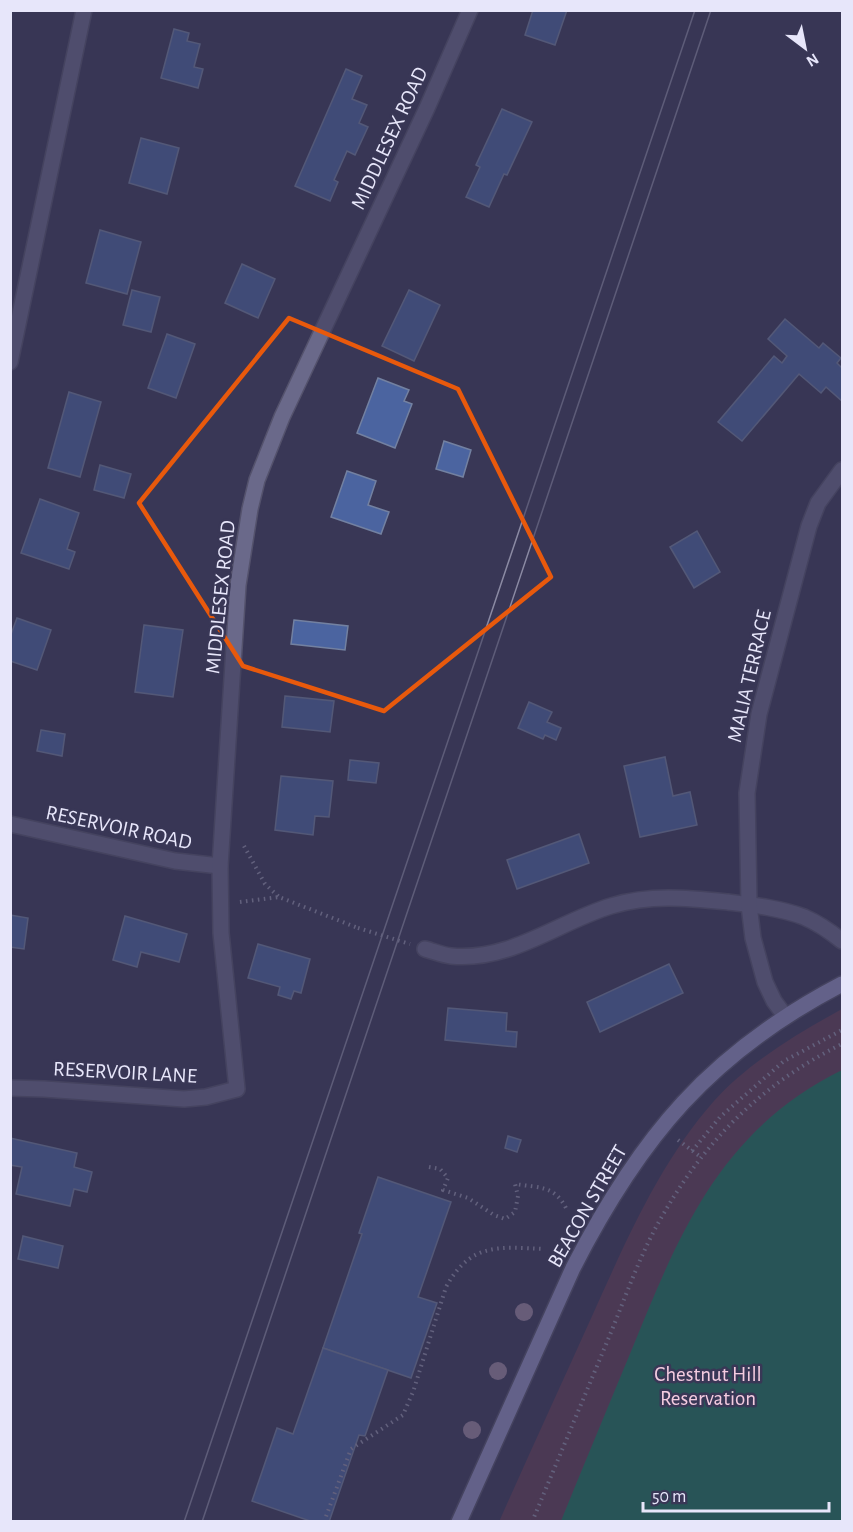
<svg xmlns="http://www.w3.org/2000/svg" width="853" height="1532" font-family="'Alegreya Sans',sans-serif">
	<rect width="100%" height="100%" fill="#393756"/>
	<!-- green -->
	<path fill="#633d52" d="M842,1009V1521L499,1522C530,1452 562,1383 593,1314C626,1241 660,1162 714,1101C749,1062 797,1034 842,1009Z"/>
	<!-- water -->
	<path fill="#16795a" d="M842,1070V1521H561C584,1464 608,1407 632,1349C680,1231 721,1130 842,1070Z"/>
	<!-- building -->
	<g fill="#4b64a0" stroke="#7381a1" stroke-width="1.5">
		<polygon points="533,10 567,10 555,45 525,35"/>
		<polygon points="174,29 189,33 187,41 200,44 194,67 203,69 198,88 161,78"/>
		<polygon points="346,69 362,76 352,99 367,105 359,123 368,127 355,155 347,151 334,180 338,182 330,201 295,186"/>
		<polygon points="502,109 532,122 507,175 504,174 489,207 466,197 480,167 476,165"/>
		<polygon points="141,138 179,148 167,194 129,183"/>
		<polygon points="100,230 141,242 127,294 86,283"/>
		<polygon points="242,264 275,279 258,318 225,303"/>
		<polygon points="132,290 160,297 151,332 123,325"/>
		<polygon points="409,290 440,305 414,361 382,346"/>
		<polygon points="785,319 819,348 823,343 841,358 837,363 842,368 842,401 826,387 821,393 799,374 742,441 718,422 774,356 782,363 787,356 768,339"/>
		<polygon points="167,334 195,344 176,398 148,388"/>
		<polygon points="378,378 409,390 404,401 412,404 395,448 357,433"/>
		<polygon points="69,392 101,402 80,477 48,468"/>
		<polygon points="444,441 471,450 463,477 436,469"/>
		<polygon points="100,465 131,474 124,498 94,490"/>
		<polygon points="347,471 376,481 368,505 389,512 381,534 331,517"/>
		<polygon points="40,499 79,513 67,549 75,552 69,569 21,553"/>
		<polygon points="697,531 720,572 694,588 670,547"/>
		<polygon points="17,618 51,630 37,670 10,661 10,637"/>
		<polygon points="294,620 348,626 345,650 291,644"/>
		<polygon points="144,625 183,630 173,697 135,692"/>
		<polygon points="285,696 334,701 330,732 282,727"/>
		<polygon points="529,702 552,712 547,722 561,728 556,740 545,735 543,739 518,728"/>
		<polygon points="41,730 65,734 62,756 37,751"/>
		<polygon points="665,757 673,796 690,792 697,825 640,837 624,766"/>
		<polygon points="350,760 379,763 376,783 348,780"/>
		<polygon points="281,776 333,781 329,817 315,816 313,835 275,830"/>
		<polygon points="579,834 589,863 517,889 507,860"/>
		<polygon points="10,915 28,918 24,949 10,947"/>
		<polygon points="125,916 187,934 179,962 141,952 137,967 113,960"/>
		<polygon points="258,944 310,959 301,993 294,991 291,999 278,995 280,987 248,978"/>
		<polygon points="669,964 683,993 600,1032 587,1002"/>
		<polygon points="448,1008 507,1013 506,1031 517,1032 516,1047 445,1040"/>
		<polygon points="508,1136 521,1140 517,1152 505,1148"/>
		<polygon points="10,1138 77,1153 74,1167 92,1172 87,1192 74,1189 70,1206 16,1194 22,1167 10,1165"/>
		<polygon points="378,1177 451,1202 418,1297 437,1303 411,1378 323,1348 362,1234 359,1233"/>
		<polygon points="23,1236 63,1246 58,1268 18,1259"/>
		<polygon points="323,1348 388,1370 365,1436 359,1435 329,1522 313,1522 252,1501 277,1428 293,1434"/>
	</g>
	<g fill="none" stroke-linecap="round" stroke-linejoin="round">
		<defs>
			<g id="minor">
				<polyline points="10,362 84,10"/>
				<polyline points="10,824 175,861 220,866"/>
				<path d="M425,949C433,951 442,955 451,956C510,962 558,922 611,906C650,894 688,898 728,902C753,905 780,908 804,917C818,923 831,932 842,941"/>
				<polyline points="785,1016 774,1001 765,982 753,938 749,905 747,793 759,714 809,526 818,503 842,470"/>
				<polyline points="10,1088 44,1089 184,1099 206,1097 237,1089 221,933 220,866 238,585 250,509 257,480 282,417 427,108 470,10"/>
			</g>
			<path id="major" d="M459,1522L573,1268C640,1137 710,1053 842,984"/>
		</defs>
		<!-- minor casing -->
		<use href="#minor" stroke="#54526c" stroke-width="18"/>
		<!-- major casing -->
		<use href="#major" stroke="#54526c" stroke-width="18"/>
		<!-- path -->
		<g stroke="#9694ad" stroke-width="4" stroke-dasharray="1.5 4.5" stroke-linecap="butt">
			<polyline points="244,846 265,884 279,897"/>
			<polyline points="240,902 279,897 358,928"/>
			<polyline points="678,1140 702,1158"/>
			<polyline points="692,1151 720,1117 784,1061 842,1030"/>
			<path d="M429,1167L440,1169L448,1178L443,1190L468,1198L494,1215L505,1219L515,1212L518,1196L515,1184C539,1188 554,1185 566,1208"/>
			<path d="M324,1522L351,1449L403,1415L413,1392L446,1287C471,1242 499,1247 545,1249"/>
			<path d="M532,1522C557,1462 582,1402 607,1342C625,1299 640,1253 664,1213C707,1138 765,1082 842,1044"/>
		</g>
		<!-- minor -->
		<use href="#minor" stroke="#6a698a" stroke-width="15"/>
		<!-- major -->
		<use href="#major" stroke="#9795c8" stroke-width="15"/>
		<!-- tram -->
		<g stroke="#8b8aa3" stroke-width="1.5">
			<polyline points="184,1522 695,10"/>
			<polyline points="202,1522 711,10"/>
		</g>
		<!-- path-bridge -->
		<polyline stroke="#9694ad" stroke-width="4" stroke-dasharray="1.5 4.5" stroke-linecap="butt" points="358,928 410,944"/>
	</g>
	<!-- trees -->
	<g fill="#a089a2">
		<circle cx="524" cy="1312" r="9"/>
		<circle cx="498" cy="1371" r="9"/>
		<circle cx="472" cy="1430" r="9"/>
	</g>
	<!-- marked area -->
	<path d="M0 0H853V1532H0ZM289,318L458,389L551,577L384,711L243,666L139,503Z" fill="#393756" fill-opacity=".55" fill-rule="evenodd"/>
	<path fill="none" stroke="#e8590c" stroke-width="4.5" stroke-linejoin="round" d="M289,318L458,389L551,577L384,711L243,666L139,503Z"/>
	<g text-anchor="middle" stroke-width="5" stroke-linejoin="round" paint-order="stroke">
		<!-- street labels -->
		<g font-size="21" fill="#e7e6fa" stroke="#393756">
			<text transform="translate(389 138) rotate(-65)" y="7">MIDDLESEX ROAD</text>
			<text transform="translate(220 597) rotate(-84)" y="7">MIDDLESEX ROAD</text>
			<text transform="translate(749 676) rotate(-77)" y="7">MALIA TERRACE</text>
			<text transform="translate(119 827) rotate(12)" y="7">RESERVOIR ROAD</text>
			<text transform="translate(125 1072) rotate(3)" y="7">RESERVOIR LANE</text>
			<text transform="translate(587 1206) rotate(-60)" y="7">BEACON STREET</text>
		</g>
		<!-- park labels -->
		<g font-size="21" fill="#f4cce0" stroke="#393756">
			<text x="708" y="1381">Chestnut Hill<tspan x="708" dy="24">Reservation</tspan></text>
		</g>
	</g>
	<!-- border -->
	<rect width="853" height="1532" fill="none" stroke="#e7e6fa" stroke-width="24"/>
	<!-- north arrow -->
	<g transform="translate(805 48) rotate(148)" stroke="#393756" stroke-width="4.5" paint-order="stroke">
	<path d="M0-4.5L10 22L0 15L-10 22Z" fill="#e7e6fa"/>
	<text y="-9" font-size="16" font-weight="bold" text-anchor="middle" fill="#e7e6fa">N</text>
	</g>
	<!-- scale -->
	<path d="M643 1502v9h186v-9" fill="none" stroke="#e7e6fa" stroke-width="3"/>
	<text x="652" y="1502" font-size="18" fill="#e7e6fa" stroke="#393756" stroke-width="4.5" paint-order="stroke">50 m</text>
</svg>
